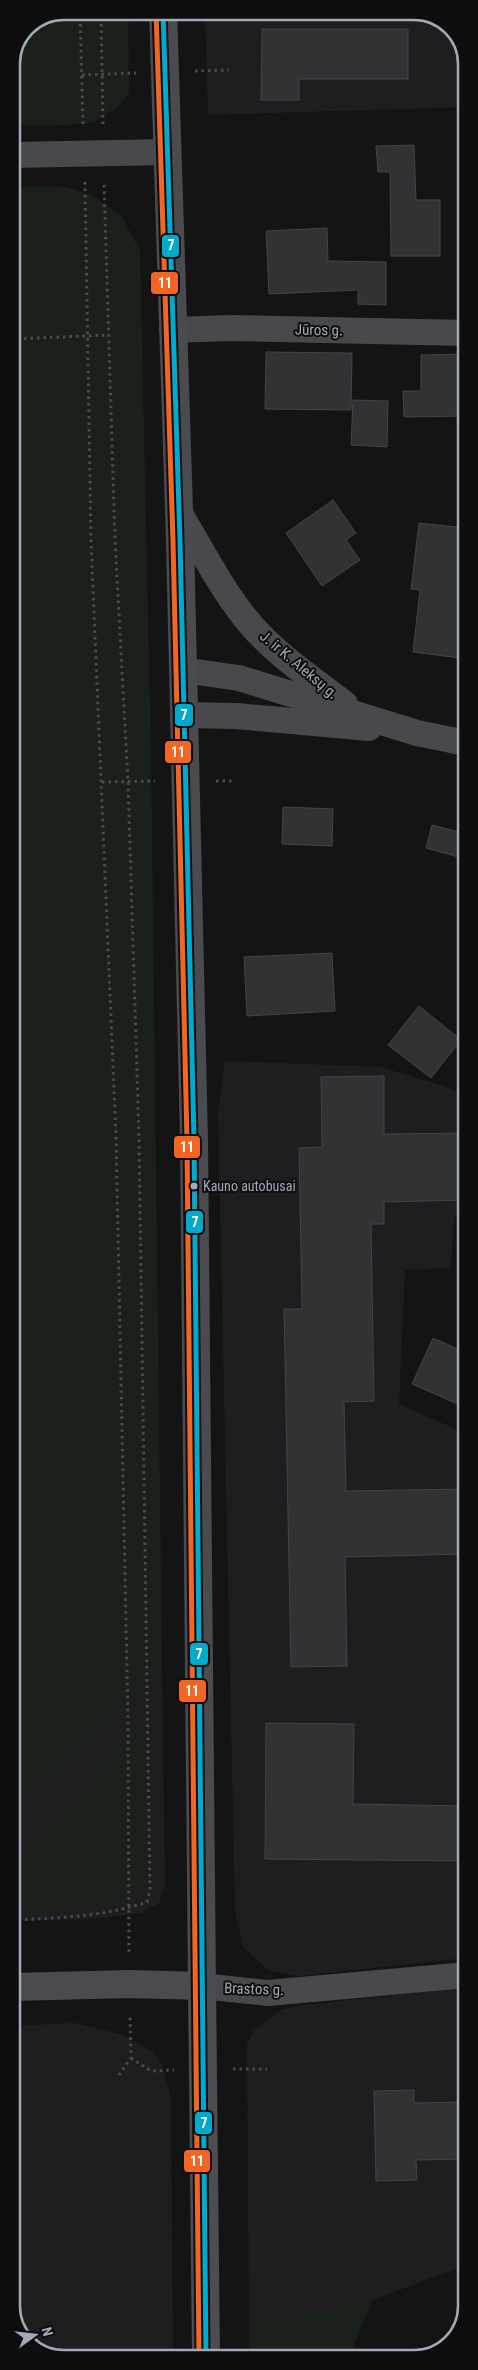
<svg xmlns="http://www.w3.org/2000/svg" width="478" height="2370" font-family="'Roboto Condensed',sans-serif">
	<rect width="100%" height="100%" fill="#141414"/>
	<!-- built -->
	<g fill="#1e1e20">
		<polygon points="205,11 421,12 451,26 466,57 466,107 208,115"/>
		<polygon points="225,1061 381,1067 466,1093 467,1215 454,1216 451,1268 405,1270 399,1404 467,1434 467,1958 299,1976 268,1970 243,1947 235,1911 218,1111"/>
		<polygon points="162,1665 165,1885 159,1903 141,1913 92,1919 12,1921 12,1797 66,1759"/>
		<polygon points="467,1988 467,2265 372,2300 249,2328 247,2045 253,2031 281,2010 301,2005"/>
		<polygon points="75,2023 123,2035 154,2052 163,2066 171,2099 173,2358 57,2358 27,2344 12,2313 12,2026"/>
	</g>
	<!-- green -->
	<g fill="#1a211b">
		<polygon points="64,11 128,11 129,92 117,108 94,122 66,125 11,126 11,64 27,26"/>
		<polygon points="11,186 67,187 92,195 122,217 140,251 151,753 162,1665 66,1759 12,1797"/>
		<path d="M144,1726L142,1877L137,1891C101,1911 52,1909 12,1911V1868L24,1858Z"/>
		<polygon points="372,2300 355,2342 353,2358 249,2358 249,2328"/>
	</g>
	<!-- building -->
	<g fill="#313234" stroke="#424448">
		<polygon points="262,29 408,29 408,79 299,79 299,100 261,100"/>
		<polygon points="414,145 416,200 440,200 440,256 391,256 390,172 378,172 376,146"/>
		<polygon points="327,228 328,261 386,262 386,305 358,304 358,290 269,294 266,231"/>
		<polygon points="266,352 352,353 351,410 265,409"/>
		<polygon points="465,354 466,416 404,417 403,391 421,391 421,355"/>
		<polygon points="353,400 388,401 387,447 351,445"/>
		<polygon points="333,500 356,533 346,540 360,560 322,586 286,533"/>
		<polygon points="419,523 466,528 466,604 460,658 413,652 420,590 411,589"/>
		<polygon points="283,807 333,809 332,846 282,844"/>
		<polygon points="432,825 466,834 466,859 426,848"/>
		<polygon points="332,953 335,1011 247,1016 244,957"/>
		<polygon points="419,1006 461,1040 431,1078 388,1045"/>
		<polygon points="384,1076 384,1134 466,1133 466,1200 384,1202 384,1224 371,1224 374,1401 344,1402 346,1491 466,1489 466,1554 345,1557 347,1666 291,1667 284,1309 302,1309 299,1148 322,1147 321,1077"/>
		<polygon points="433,1338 467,1353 467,1408 412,1384"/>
		<polygon points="266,1723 354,1724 353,1804 467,1806 467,1861 265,1859"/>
		<polygon points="414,2090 414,2103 467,2102 467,2159 416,2160 417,2180 376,2181 374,2091"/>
	</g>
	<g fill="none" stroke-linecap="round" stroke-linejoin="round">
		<!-- path -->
		<g stroke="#494b4e" stroke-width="3" stroke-dasharray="2.5 4" stroke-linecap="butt">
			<polyline points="80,11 83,126"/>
			<polyline points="101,11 103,125"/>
			<polyline points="195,71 229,70"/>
			<polyline points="82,75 136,73"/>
			<polyline points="85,182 91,541 116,1137 128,1720 129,1955"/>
			<polyline points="11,339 109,335"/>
			<polyline points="216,781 235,781"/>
			<polyline points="102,782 155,781"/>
			<path d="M12,1920C58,1918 103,1917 147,1902L150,1890L139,1138L128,782L115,540L104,184"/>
			<polyline points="131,2058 151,2071 174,2070"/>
			<polyline points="233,2069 267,2069"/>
			<polyline points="119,2075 131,2058 130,2014"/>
		</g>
		<!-- street -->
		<g stroke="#47494d" stroke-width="26">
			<polyline points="11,155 168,152"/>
			<polyline points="172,330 232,328 466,333"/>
			<path d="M179,512C202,550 222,591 251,625C278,656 313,679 345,704"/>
			<polyline points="182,670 239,678 417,733 466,743"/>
			<polyline points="183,715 236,716 369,728"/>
			<polyline points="202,1986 268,1993 467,1975"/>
		</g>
		<!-- secondary -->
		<polyline stroke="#4b4d51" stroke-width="28" points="202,1986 206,2358"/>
		<!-- primary -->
		<polyline stroke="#4a4b4e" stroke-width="28" points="12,1987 130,1984 202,1986 194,1140 180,541 163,11"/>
		<defs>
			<polyline id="bus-1" points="163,11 180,541 194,1140 206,2358"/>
			<polyline id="bus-2" points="156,11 173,541 187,1140 199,2358"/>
		</defs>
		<!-- bus-1 casing -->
		<use href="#bus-1" stroke="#0e0e10" stroke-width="9"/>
		<!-- bus-2 casing -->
		<use href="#bus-2" stroke="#0e0e10" stroke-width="9"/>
		<!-- bus-1 -->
		<use href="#bus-1" stroke="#00a9ce" stroke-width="5"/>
		<!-- bus-2 -->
		<use href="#bus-2" stroke="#f26522" stroke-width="5"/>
	</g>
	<!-- markers -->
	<circle fill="#a3a9b7" stroke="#0e0e10" stroke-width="2" cx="194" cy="1186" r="4.5"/>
	<g text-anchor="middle" stroke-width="4" stroke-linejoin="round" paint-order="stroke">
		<!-- bus labels -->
		<g font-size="14" fill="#a3a9b7" stroke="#0e0e10" text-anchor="start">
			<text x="203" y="1191">Kauno autobusai</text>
		</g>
		<!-- street labels -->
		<g font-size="15" fill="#a3a9b7" stroke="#0e0e10">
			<text transform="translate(319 330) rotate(1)" y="5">Jūros g.</text>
			<text transform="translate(299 665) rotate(40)" y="5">J. ir K. Aleksų g.</text>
			<text transform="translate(254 1989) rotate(2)" y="5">Brastos g.</text>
		</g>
	</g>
	<!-- crop -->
	<path d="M0 0H478V2370H0ZM64 20H414A44 44 0 0 1 458 64V2306A44 44 0 0 1 414 2350H64A44 44 0 0 1 20 2306V64A44 44 0 0 1 64 20Z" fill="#0e0e10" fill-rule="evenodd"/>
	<path fill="none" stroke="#a3a9b7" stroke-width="2.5" d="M64 20H414A44 44 0 0 1 458 64V2306A44 44 0 0 1 414 2350H64A44 44 0 0 1 20 2306V64A44 44 0 0 1 64 20Z"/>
	<g stroke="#0e0e10" stroke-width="2">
		<rect x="161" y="234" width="19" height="24" rx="5" fill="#00a9ce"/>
		<rect x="150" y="271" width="29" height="24" rx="5" fill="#f26522"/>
		<rect x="174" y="703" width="20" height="24" rx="5" fill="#00a9ce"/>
		<rect x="164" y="740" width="28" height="24" rx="5" fill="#f26522"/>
		<rect x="173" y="1135" width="28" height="24" rx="5" fill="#f26522"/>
		<rect x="185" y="1210" width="19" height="24" rx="5" fill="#00a9ce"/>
		<rect x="189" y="1642" width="20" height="24" rx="5" fill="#00a9ce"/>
		<rect x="178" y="1679" width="29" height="24" rx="5" fill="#f26522"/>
		<rect x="194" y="2111" width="19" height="24" rx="5" fill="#00a9ce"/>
		<rect x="183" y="2149" width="28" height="24" rx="5" fill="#f26522"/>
	</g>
	<g font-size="14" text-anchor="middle" font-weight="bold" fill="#fff">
		<text x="171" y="250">7</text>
		<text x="165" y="288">11</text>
		<text x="184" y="720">7</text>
		<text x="178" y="757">11</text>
		<text x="187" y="1152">11</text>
		<text x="195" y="1227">7</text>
		<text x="199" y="1659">7</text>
		<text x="192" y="1696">11</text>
		<text x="204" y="2128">7</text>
		<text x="197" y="2166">11</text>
	</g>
	<!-- north arrow -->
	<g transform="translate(35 2335) rotate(75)" stroke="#0e0e10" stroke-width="4" paint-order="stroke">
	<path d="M0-4L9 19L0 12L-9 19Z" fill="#a3a9b7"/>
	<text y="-8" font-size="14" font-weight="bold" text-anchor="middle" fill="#a3a9b7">N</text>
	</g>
</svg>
